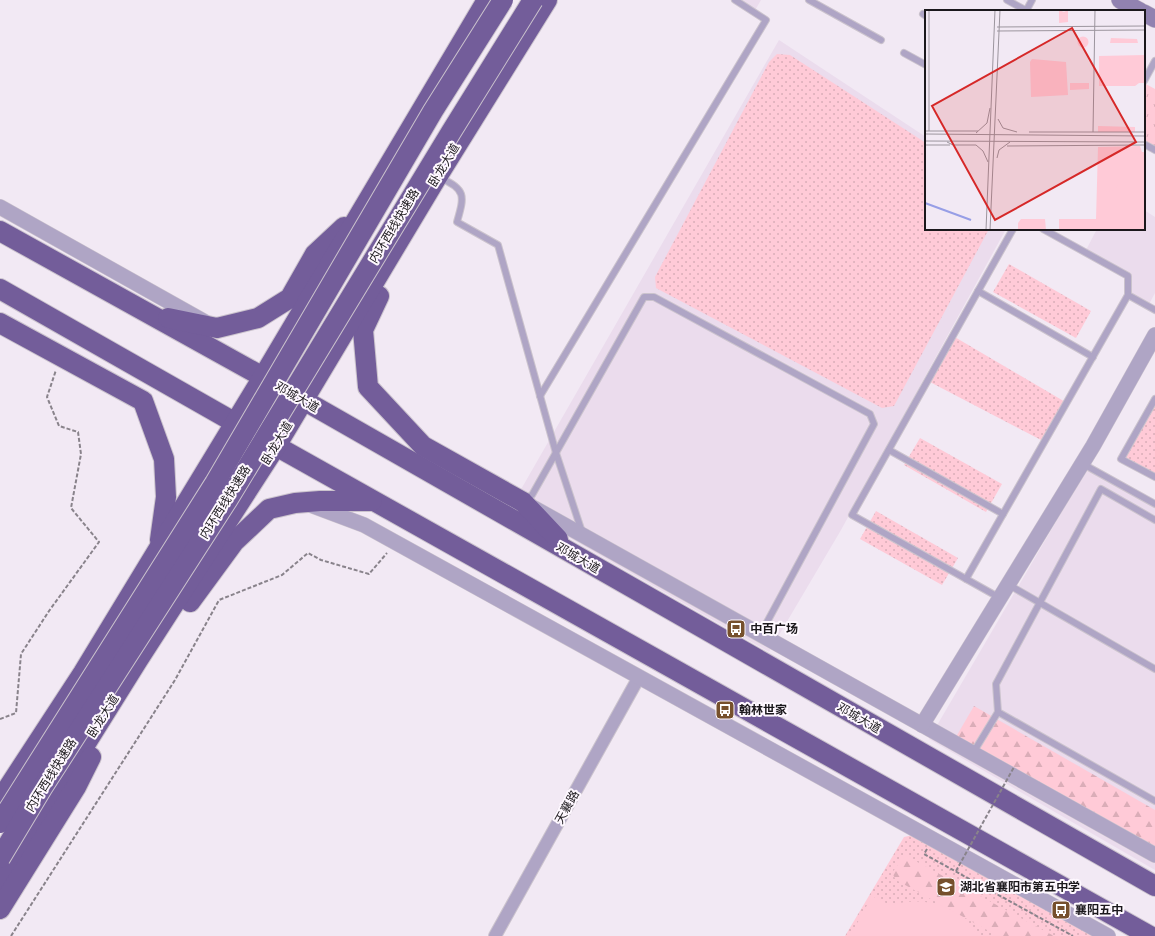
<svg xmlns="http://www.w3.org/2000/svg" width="1155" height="936" font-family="'Roboto Serif','Noto Sans SC',serif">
	<defs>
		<pattern id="grass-dots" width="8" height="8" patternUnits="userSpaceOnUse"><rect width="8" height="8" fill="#ffcad7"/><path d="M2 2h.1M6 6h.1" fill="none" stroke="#daadb8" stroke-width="1.8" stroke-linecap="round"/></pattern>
		<pattern id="forest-firs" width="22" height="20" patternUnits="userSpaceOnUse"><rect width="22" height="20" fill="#ffcad7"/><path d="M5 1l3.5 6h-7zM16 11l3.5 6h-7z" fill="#daadb8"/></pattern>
		<pattern id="park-tufts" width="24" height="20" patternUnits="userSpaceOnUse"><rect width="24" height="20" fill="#ffcad7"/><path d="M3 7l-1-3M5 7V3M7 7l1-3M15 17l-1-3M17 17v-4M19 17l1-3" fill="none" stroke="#daadb8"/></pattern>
	</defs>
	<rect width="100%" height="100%" fill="#f2e9f4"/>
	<!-- built -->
	<g fill="#ebdced">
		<polygon points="735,0 761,0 754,12"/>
		<polygon points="779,40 926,137 926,229 1006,229 841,530 769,652 512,505"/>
		<polygon points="1144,210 1155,217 1155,293 1148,306 1128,295 1128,276 1085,252 1097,229 1144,229"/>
		<polygon points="1088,467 1155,504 1155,870 929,739"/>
	</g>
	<!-- grass -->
	<g fill="url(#grass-dots)">
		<polygon points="777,54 790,55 926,143 926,229 989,229 894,406 882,408 656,288 655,277 769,62"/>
		<polygon points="1009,264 1091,311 1076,338 993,292"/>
		<polygon points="953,336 1067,403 1045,442 928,381"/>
		<polygon points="1155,398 1155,477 1121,459"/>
		<polygon points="920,438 1002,484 986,512 904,465"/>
		<polygon points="876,511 958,558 942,585 860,539"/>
		<polygon points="913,835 1096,936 845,936 904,837"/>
	</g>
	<!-- forest -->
	<g fill="url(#forest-firs)">
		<polygon points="974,706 1155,810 1155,855 953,742"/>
		<polygon points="903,857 908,857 1054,936 998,936 896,880 892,873"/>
	</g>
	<!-- park -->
	<polygon fill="url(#park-tufts)" points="1144,83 1155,89 1155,150 1144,144"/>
	<!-- pitch -->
	<path fill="#ffcad7" d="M872,896L890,905C925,896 958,904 978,936H850Z"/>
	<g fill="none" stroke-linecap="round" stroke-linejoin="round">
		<defs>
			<g id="service">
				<polyline points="809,0 881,40"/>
				<polyline points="1007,0 1027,11"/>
				<polyline points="1026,11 1032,0"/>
				<polyline points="923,14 926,16"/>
				<polyline points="904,53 926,65"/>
				<polyline points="1144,81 1155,61"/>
				<polyline points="1144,144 1155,150"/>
				<path d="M440,178C467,189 464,197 457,222L498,245L556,453L582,532"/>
				<polyline points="1043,229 1128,276 1128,295 1155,310"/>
				<polyline points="978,291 1093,357"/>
				<polyline points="540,396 766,20 735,0"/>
				<polyline points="1155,399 1121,459 1155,477"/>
				<polyline points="889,450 1003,514"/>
				<polyline points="1083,464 1155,504"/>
				<polyline points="524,500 532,495 644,297 654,297 870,414 874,424 760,635"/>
				<polyline points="1155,520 1101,489 996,684 998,712 1155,801"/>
				<polyline points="966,579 1128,295"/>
				<polyline points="1009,585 1155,669"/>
				<polyline points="1000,598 852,515 1013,229"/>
				<polyline points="973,753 998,712"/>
			</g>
			<polyline id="minor" points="495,936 639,677"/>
			<g id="tertiary">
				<polyline points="0,207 205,322"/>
				<polyline points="308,504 364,525 1108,936"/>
				<polyline points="534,508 1155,855"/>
				<polyline points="922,725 1093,446 1155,335"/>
			</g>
			<g id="secondary">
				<polyline points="1120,0 1140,11"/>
				<polyline points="1144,13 1155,19"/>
			</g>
			<g id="trunk">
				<polyline points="0,231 263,377 1155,886"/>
				<polyline points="0,289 276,446 1150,936"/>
				<polyline points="379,296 363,330 368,387 423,446 523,502 558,539"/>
				<polyline points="168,318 217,328 258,318 290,298 315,254 344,227"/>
				<polyline points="0,323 143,401 164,459 166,497 160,540"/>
				<polyline points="190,602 234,542 269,509 295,503 320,501 372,501"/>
				<polyline points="0,800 83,673 263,377 487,0"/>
				<polyline points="0,881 138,660 276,446 437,177 547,0"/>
				<polyline points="0,909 76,787 91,757"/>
			</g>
		</defs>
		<!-- service casing -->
		<use href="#service" stroke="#cbc3cd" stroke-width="8"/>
		<!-- minor casing -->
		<use href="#minor" stroke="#cbc3cd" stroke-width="14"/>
		<!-- tertiary casing -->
		<use href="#tertiary" stroke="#cbc3cd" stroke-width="16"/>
		<!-- secondary casing -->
		<use href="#secondary" stroke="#cbc3cd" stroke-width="18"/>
		<!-- trunk casing -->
		<use href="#trunk" stroke="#cbc3cd" stroke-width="22"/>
		<!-- path -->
		<g stroke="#89838b" stroke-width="2" stroke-dasharray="4 2" stroke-linecap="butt">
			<polyline points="0,719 16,713 21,654 49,611 99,542 71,508 81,454 78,432 59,426 47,397 56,370"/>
			<polyline points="927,849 924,854 1073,936"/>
			<polyline points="11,936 175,680 219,600 282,575 308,553 321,560 369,574 387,553"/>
		</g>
		<!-- service -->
		<use href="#service" stroke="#afa5c5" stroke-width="6"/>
		<!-- minor -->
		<use href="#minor" stroke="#afa5c5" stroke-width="12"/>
		<!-- tertiary -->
		<use href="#tertiary" stroke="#afa5c5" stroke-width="15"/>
		<!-- secondary -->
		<use href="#secondary" stroke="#9182b0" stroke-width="17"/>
		<!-- trunk -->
		<use href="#trunk" stroke="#735d9a" stroke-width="20"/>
		<defs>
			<g id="trunk-bridge">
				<polyline points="0,823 215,483 433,111 503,0"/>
				<polyline points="0,858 42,788 228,499 451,132 533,0"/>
			</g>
		</defs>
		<!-- trunk-bridge casing -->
		<use href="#trunk-bridge" stroke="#cbc3cd" stroke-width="22" stroke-linecap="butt"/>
		<!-- path-bridge -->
		<polyline stroke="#89838b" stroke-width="2" stroke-dasharray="4 2" stroke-linecap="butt" points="956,871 1014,767"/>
		<!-- trunk-bridge -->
		<use href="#trunk-bridge" stroke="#735d9a" stroke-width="20"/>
	</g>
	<!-- icons -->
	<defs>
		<symbol id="bus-square" viewBox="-11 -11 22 22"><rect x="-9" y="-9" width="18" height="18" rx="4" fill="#76502c" stroke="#fef8ff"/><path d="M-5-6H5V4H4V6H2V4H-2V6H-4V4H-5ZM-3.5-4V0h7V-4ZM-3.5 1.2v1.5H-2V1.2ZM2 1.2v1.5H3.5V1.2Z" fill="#fff"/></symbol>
		<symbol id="school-square" viewBox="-11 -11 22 22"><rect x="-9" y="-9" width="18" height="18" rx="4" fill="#76502c" stroke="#fef8ff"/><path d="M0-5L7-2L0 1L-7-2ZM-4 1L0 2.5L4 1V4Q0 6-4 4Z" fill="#fff"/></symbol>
	</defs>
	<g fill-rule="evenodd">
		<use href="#bus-square" x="725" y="618" width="22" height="22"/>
		<use href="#bus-square" x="714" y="699" width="22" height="22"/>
		<use href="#school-square" x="935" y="876" width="22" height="22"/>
		<use href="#bus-square" x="1050" y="899" width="22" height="22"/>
	</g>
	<g text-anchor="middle" stroke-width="4" stroke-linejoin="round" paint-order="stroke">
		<!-- street labels -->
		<g font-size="12" fill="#1b181c" stroke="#fef8ff">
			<text transform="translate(444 165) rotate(-59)" y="4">卧龙大道</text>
			<text transform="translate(394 226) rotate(-59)" y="4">内环西线快速路</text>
			<text transform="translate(297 397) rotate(30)" y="4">邓城大道</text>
			<text transform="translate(277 443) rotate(-59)" y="4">卧龙大道</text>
			<text transform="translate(225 502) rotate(-58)" y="4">内环西线快速路</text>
			<text transform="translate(578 558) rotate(30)" y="4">邓城大道</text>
			<text transform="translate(103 716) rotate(-58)" y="4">卧龙大道</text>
			<text transform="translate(859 718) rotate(30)" y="4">邓城大道</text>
			<text transform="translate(51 775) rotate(-58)" y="4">内环西线快速路</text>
			<text transform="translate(567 807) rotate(-61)" y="4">天襄路</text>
		</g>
		<!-- poi labels -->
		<g font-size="12" font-weight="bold" fill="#1b181c" stroke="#fef8ff" text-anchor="start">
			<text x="750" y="633">中百广场</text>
			<text x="739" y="714">翰林世家</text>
			<text x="960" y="891">湖北省襄阳市第五中学</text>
			<text x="1075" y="914">襄阳五中</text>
		</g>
	</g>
	<!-- overview -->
	<g transform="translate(925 10)">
		<rect width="220" height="220" fill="#f2e9f4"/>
		<path d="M220,45V73H214L210,76H174V46ZM107,49L141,52L143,85L106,87L105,52ZM145,73H164V79L145,80ZM215,136L217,142H220V220H134V209H171L173,137ZM96,209H120L121,220H93V213Z" fill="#ffcad7"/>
		<path d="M186,28L212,29L213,33H185ZM173,116L210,117V122H173ZM175,139H214L215,142L175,143Z" fill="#ffcad7"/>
		<path d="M152.5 32a5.5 5.5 0 1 1 11 0a5.5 5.5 0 1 1-11 0Z" fill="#ffcad7"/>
		<path d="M134,0L139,2L143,0V12L134,13ZM185,143L194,150V173L190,180L184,182L173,178V146Z" fill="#ffcad7"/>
		<path fill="none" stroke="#979ee6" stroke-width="2" d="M0,193L46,210"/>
		<path fill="none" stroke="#9c959e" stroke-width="1" d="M4,0V121M72,17L220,16M72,21L220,20M73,109L78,118L92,122M0,121H53M104,122H220M168,122L170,0M51,123L62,113L65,98M0,124L220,126M0,131L220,132M22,132L28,135H51L58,141L63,152M0,135H25M82,136L220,135M72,148L74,140L85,132M61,220L70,0M65,220L75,0"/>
		<path fill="#d62828" fill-opacity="0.15" stroke="#d62828" stroke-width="2" d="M147,18L211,132L70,210L7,96Z"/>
		<rect width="220" height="220" fill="none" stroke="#1b181c" stroke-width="2"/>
	</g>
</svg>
